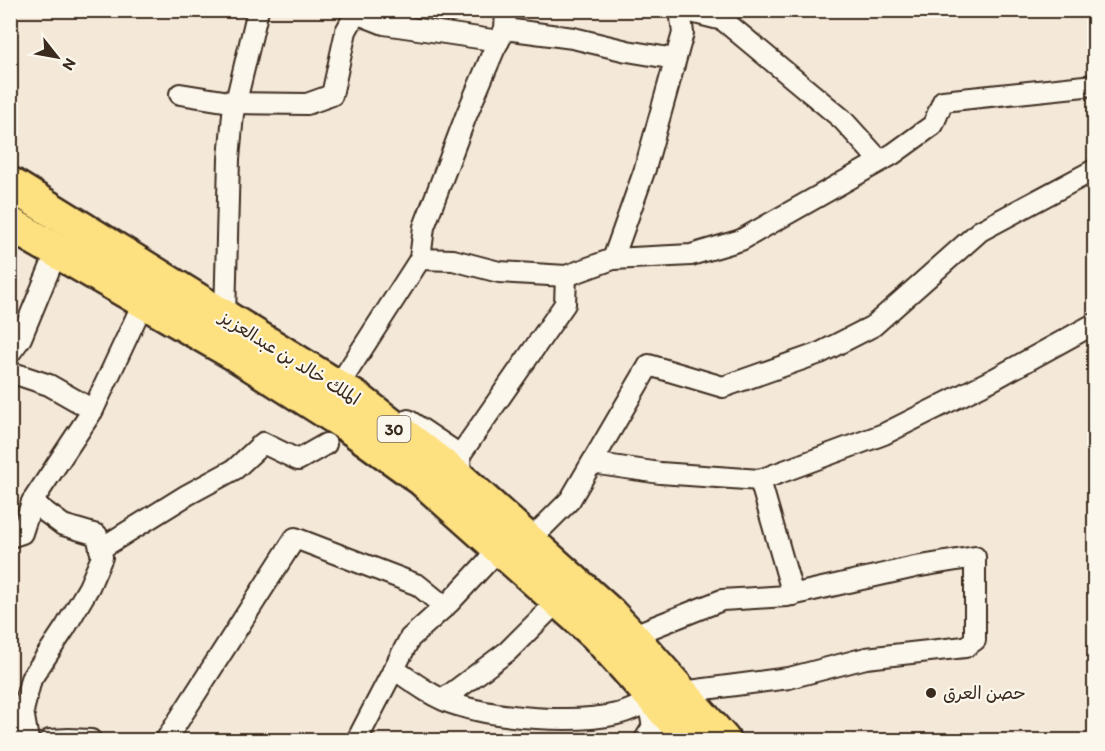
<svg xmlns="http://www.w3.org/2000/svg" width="1105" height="751" font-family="Itim,'Playpen Sans Arabic',sans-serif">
	<rect width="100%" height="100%" fill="#f4e9d9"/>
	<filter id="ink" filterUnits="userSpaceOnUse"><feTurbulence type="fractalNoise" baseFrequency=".0167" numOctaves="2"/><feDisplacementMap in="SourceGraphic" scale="12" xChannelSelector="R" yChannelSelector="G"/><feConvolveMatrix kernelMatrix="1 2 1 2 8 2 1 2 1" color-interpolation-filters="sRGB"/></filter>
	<g filter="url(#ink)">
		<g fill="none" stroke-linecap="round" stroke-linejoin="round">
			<defs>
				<g id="minor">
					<polyline points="683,10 723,20 842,119 880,161"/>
					<polyline points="505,29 573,38 627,51 675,59"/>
					<polyline points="180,94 236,103 307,104 332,95 346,31 356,13 384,24 499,41"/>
					<polyline points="420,259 424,227 466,116 494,50 505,29 506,10"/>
					<polyline points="613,259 645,169 683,33 680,10"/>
					<polyline points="225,317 229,159 233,114 258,10"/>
					<polyline points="10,353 21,338 57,251"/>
					<polyline points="10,372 49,385 93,410"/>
					<polyline points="344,377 420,259 453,260 499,272 566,276"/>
					<polyline points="408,420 460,455"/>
					<polyline points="592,463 660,473 760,480 884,434 994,379 1094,324"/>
					<polyline points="461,480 460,455 565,304 566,276 613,259 691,255 741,240 893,154 933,125 943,101 1094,85"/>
					<polyline points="760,480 793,595"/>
					<polyline points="10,537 22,533 32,502 93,410 144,301"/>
					<polyline points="529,541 570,500 649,365 723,387 820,353 873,326 980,231 1094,170"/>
					<polyline points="100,549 187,495 235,469 263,443 298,460 326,444"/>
					<polyline points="631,636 722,600 787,596 915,567 975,557 975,640 965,647 866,658 789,678 682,692"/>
					<path d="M394,669C414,683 434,698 457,705C497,718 576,724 617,714C628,712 640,705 651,701"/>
					<polyline points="444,699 508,651 558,601"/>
					<polyline points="28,740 23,711 31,679 65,628 89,587 102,557 97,535 63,525 32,502"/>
					<polyline points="50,740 69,739 91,740"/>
					<polyline points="166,740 295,538 418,585 445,607"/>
					<polyline points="357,740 410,638 450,602 500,548"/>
				</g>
				<polyline id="tertiary" points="648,740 656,727 650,695"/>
				<g id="trunk">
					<polyline points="10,184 360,401 461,480 610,614 631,636 723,740"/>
					<polyline points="10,224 237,355 346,424 422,479 596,634 691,740"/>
				</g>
			</defs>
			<!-- minor casing -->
			<use href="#minor" stroke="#3b2a1e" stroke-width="24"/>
			<!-- tertiary casing -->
			<use href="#tertiary" stroke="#3b2a1e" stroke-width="30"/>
			<!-- trunk casing -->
			<use href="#trunk" stroke="#3b2a1e" stroke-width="38"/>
			<!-- minor -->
			<use href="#minor" stroke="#fbf7ec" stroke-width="20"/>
			<!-- tertiary -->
			<use href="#tertiary" stroke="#fbf7ec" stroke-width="26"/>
			<!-- trunk -->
			<use href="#trunk" stroke="#fde080" stroke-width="33"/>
		</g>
	</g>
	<!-- markers -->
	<circle fill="#3b2a1e" stroke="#fbf7ec" stroke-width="2" cx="931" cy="693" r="6"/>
	<g text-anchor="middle" stroke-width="4.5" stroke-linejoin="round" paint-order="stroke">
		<!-- shield labels -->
		<rect fill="#fbf7ec" stroke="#75685c" stroke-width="1.5" x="377.5" y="416" width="33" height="26" rx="4.5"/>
		<g font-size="16" font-weight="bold" fill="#3b2a1e">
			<text x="394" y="435">30</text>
		</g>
		<!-- street labels -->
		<g font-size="18" fill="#3b2a1e" stroke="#fbf7ec">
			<text transform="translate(290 358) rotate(32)" y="6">الملك خالد بن عبدالعزيز</text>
		</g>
		<!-- poi labels -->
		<g font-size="18" fill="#3b2a1e" stroke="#fbf7ec" text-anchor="start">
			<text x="943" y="699">حصن العرق</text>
		</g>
	</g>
	<!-- margin -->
	<rect width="1105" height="751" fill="none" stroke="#fbf7ec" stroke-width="36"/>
	<rect x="18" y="18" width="1069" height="715" fill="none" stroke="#3b2a1e" stroke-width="2" filter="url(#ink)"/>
	<!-- north arrow -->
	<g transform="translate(57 57) rotate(121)" stroke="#fbf7ec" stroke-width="4.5" paint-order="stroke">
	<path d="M0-4.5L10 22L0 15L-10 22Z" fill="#3b2a1e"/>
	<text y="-9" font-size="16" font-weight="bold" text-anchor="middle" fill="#3b2a1e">N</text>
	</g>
</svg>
